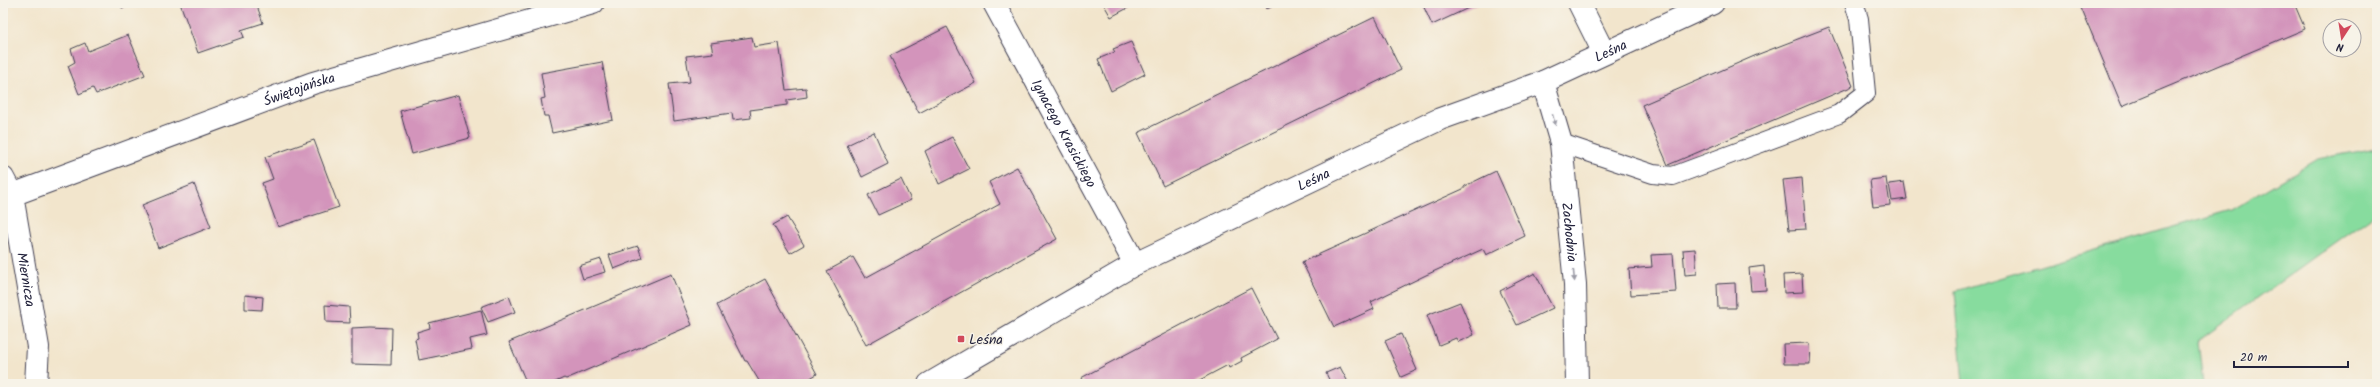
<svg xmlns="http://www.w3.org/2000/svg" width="2380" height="387" font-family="Kalam,sans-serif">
	<rect width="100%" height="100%" fill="#f7f3e8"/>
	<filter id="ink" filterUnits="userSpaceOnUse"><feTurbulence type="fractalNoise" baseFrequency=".025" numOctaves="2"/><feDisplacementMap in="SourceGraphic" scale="8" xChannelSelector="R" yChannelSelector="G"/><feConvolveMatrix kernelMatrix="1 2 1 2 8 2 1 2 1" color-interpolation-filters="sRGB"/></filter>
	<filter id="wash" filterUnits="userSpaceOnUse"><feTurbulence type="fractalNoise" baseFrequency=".012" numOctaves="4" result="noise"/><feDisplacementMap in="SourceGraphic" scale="16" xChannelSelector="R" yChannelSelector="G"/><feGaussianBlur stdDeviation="0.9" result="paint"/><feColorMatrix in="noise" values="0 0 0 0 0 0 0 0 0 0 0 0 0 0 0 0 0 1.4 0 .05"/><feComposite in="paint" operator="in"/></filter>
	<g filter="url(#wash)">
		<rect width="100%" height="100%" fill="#f2e5cc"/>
		<!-- green -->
		<polygon fill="#87dc9e" stroke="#547f6c" points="2377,148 2377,212 2198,341 2203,384 1963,384 1955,291 2231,210 2317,159"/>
		<g id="blocks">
			<!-- building -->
			<g fill="#d394bb">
				<polygon points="120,3 134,3 122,8"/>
				<polygon points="180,3 256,3 263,23 241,30 244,37 198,53"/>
				<polygon points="1103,3 1137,3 1111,17"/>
				<polygon points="1265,3 1279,3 1267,9"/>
				<polygon points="1422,3 1479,3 1432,25"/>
				<polygon points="2079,3 2294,3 2305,29 2122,106"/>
				<polygon points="1375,17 1401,70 1163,186 1138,133"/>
				<polygon points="947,27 976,83 919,113 890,56"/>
				<polygon points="1829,27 1853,86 1668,165 1642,105 1759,54"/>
				<polygon points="128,35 145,75 96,94 93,88 79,94 68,66 75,62 71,49 85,43 88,51"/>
				<polygon points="752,37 754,47 779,43 786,90 806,88 807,97 787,100 787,105 750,110 751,118 733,120 732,113 674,121 669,84 690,82 686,56 713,53 711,43"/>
				<polygon points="1131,42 1145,74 1111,91 1098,59 1115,52 1113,49"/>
				<polygon points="602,62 613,120 552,133 548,116 544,116 541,99 545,98 541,73"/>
				<polygon points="458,95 470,138 412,154 400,111"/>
				<polygon points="874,132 888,164 862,177 847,145"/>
				<polygon points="952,137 969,169 939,184 925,151"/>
				<polygon points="314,140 339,207 278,227 262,183 273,179 265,157"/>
				<polygon points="1017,167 1057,239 866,345 827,271 853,257 865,278 1000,204 989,182"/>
				<polygon points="1496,171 1525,236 1486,255 1483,249 1426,275 1371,302 1374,309 1334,327 1302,262 1463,189 1465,186"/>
				<polygon points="1802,178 1806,229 1789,230 1783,180"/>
				<polygon points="1886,178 1890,205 1873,207 1870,180"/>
				<polygon points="901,179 911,200 878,215 868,195"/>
				<polygon points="1904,182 1907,199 1892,201 1889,184"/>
				<polygon points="194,184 211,227 158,248 142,205"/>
				<polygon points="787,217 804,245 790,253 773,225"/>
				<polygon points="638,246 642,258 614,269 609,255"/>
				<polygon points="1695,249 1697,274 1685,275 1683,250"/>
				<polygon points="1673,254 1676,292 1631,295 1629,269 1652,267 1651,255"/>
				<polygon points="601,259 605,272 583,279 579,266"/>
				<polygon points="1764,266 1766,290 1751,291 1749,268"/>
				<polygon points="1535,273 1553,308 1517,325 1500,291"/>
				<polygon points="671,274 692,325 566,379 564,378 551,384 527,384 509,342"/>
				<polygon points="1802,274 1803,292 1784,293 1783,275"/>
				<polygon points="765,279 817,374 800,384 761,384 747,361 745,361 717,305"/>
				<polygon points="1735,283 1736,308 1718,308 1717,284"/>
				<polygon points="1251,288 1277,339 1241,358 1242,361 1229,368 1228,365 1192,384 1084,384 1081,378"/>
				<polygon points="245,295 263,297 262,310 245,309"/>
				<polygon points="509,296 515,312 488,322 481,307"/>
				<polygon points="1460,302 1474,335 1458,342 1456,338 1439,345 1427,315"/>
				<polygon points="325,305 349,307 350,323 326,322"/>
				<polygon points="481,310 487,335 470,339 472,349 419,360 415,339 418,338 417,332 430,328 429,323"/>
				<polygon points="371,327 392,328 391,365 352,364 352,328"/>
				<polygon points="1401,334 1417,370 1401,377 1385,341"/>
				<polygon points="1809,343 1810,364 1784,364 1783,344"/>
				<polygon points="1340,367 1349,384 1331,384 1326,373"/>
			</g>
		</g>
	</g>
	<g filter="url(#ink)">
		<use href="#blocks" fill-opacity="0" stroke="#413f51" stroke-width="1"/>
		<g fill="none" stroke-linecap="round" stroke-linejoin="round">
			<defs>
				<polyline id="lane" points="1561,143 1653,174 1673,176 1839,114 1866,93 1859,19 1854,3"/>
				<g id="street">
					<path id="s1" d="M994,3L1135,264"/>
					<polyline points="1579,3 1604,53"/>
					<path id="s2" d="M1543,82L1561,143L1575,284L1577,384"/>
					<path id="s3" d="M3,178L12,195L38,347L36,384"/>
					<path id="s4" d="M12,195L313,83L593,3"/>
					<path id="s5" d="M929,384L1135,264L1440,119L1543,82L1713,3"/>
				</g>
			</defs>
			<!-- lane casing -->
			<use href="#lane" stroke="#413f51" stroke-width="20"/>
			<!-- street casing -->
			<use href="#street" stroke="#413f51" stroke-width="24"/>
			<!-- lane -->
			<use href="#lane" stroke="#fff" stroke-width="18"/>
			<!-- street -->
			<use href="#street" stroke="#fff" stroke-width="22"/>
		</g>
		<!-- one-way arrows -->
		<defs><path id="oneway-solid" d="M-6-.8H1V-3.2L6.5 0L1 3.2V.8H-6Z"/></defs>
		<g fill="#9c9ca7">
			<use href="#oneway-solid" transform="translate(1554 120) rotate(74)"/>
			<use href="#oneway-solid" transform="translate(1574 276) rotate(84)"/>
		</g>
	</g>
	<!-- markers -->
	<rect fill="#d1495b" stroke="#f7f3e8" stroke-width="1.5" x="957" y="335" width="8" height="8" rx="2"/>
	<g text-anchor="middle" stroke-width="3" stroke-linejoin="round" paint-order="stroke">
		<!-- street labels -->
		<g font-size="14" fill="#22223b" stroke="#f7f3e8">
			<text dy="5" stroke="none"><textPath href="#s5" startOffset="760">Leśna</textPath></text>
			<text dy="5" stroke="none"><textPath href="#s4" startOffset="306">Świętojańska</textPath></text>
			<text dy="5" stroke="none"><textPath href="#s1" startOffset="148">Ignacego Krasickiego</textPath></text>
			<text dy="5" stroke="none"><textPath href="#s5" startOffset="436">Leśna</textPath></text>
			<text dy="5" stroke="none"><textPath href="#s2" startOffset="153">Zachodnia</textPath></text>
			<text dy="5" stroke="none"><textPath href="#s3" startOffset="105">Miernicza</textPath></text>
		</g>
		<!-- poi labels -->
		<g font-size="14" fill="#22223b" stroke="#f7f3e8" text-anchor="start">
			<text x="969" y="344">Leśna</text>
		</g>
	</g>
	<!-- margin -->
	<rect width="2380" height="387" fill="none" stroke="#f7f3e8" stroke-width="16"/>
	<!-- north arrow -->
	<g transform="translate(2342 38) rotate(192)"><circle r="19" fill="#f7f3e8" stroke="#a29fa3"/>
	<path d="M0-3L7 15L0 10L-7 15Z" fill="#d1495b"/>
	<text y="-6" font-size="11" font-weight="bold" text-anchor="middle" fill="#22223b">N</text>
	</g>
	<!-- scale -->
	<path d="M2234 361v6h114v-6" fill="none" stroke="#22223b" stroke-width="2"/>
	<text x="2240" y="361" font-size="12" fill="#22223b" stroke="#f7f3e8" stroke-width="3" paint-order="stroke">20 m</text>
</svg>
